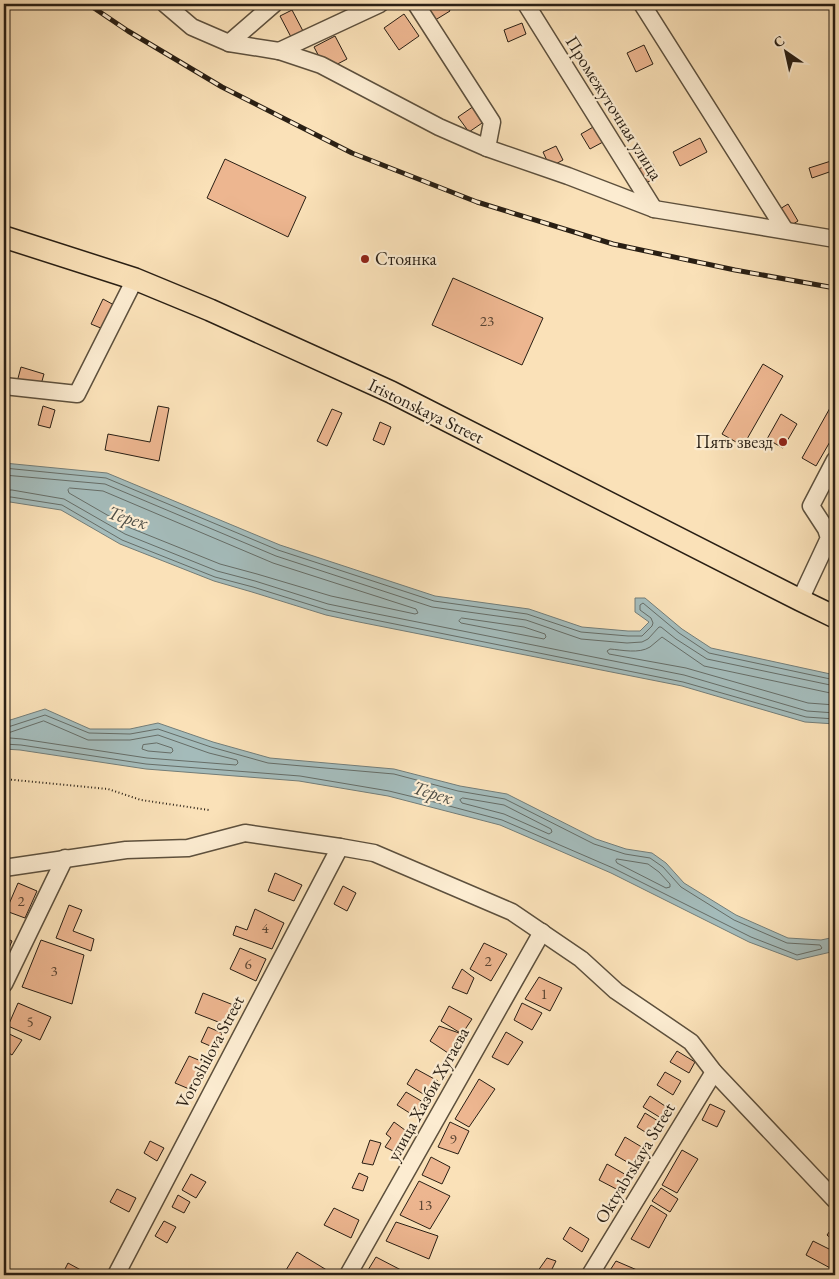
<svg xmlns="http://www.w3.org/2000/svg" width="839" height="1279" font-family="'EB Garamond',serif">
	<rect width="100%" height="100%" fill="#fae1b8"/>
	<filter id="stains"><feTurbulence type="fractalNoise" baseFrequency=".004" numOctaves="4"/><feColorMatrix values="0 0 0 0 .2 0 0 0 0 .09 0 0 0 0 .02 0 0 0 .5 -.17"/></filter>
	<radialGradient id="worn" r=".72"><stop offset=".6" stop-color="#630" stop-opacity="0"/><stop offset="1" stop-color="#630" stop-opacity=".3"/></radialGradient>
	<!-- water -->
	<g fill="#a4bbba" stroke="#737d78">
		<polygon points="4,463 107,473 280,545 435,596 529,609 582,627 628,631 640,631 649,622 635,612 635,598 645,598 682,629 711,648 835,675 835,724 805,722 682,686 359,622 326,615 252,592 214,581 120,544 61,510 10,502 4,502"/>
		<polygon points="45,709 90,729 130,729 158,723 213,742 270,758 394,769 460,786 507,794 596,839 626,849 652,853 666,863 684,883 736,915 788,938 821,940 835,937 835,952 831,952 797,960 749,942 611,873 500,825 388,796 299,781 146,769 20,750 4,749 4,722"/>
	</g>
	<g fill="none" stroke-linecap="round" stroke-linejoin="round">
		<!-- shore -->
		<g stroke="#666d67" stroke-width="1">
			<polyline points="4,468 106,478 278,550 434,601 527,614 581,632 628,636 642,636 652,626 653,623 651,618 640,610 640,605 643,603 679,633 709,653 835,680"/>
			<polyline points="4,475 105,484 276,556 432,607 526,620 581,639 627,643 642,642 648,639 659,627 661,627 676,639 707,659 835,686"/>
			<polygon points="70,488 103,491 273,563 416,609 418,613 415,614 331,596 257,574 220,564 128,527 69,493 68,490"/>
			<polyline points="4,490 12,490 64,499 125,534 217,571 255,581 328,604 362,611 684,675 807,711 835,713"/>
			<polyline points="4,497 11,497 62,505 122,540 215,577 253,587 327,610 360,617 683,682 806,717 835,719"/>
			<polygon points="462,618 524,627 545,634 546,637 544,639 461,623 459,621"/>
			<path d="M835,694L704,666L662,637C658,640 654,644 650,647C639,654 622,650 610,649L607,651L609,654L686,668L808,703L835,705"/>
			<polygon points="44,721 88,740 130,740 158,735 209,753 237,760 238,763 236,765 147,758 22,739 10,738 8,736 9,733"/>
			<polyline points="4,727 8,727 45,715 89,733 130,734 158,729 211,747 268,763 394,774 458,791 505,799 594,844 625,854 650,858 663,867 681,887 734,920 787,943 820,945 822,948 821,949 797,955 751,937 613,868 502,820 434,802 389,791 300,776 146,764 21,745 4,744"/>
			<polygon points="157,743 172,748 173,751 171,753 148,751 142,749 143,745"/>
			<polygon points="463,798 504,805 551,829 552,832 549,834 504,814 462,803 460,800"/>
			<polygon points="617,859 648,864 659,872 670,884 670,887 666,888 617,863 616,861"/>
		</g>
	</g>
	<!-- building -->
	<g fill="#edb690" stroke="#291f14">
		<polygon points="422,4 446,4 450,11 432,22"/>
		<polygon points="292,10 303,31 291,37 280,16"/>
		<polygon points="404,14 419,36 399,50 384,28"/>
		<polygon points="522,23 526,34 508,42 504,30"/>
		<polygon points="335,36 347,59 326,70 314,47"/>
		<polygon points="644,45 653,64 636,72 627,53"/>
		<polygon points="474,106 485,121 469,132 458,117"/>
		<polygon points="595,126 603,142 590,149 581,134"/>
		<polygon points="700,138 707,152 680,166 673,152"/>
		<polygon points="556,146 563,160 550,167 543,152"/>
		<polygon points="225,159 306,197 288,237 207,198"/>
		<polygon points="831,161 835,170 812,178 809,168"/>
		<polygon points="652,163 659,177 643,184 636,170"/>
		<polygon points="788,204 798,221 785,229 775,212"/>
		<polygon points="453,278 543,318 522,365 432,325"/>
		<polygon points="103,299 114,305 103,329 91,324"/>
		<polygon points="763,364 783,376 743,446 722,434"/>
		<polygon points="21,367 44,374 40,388 17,382"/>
		<polygon points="835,399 835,433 816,466 802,458"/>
		<polygon points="43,406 55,410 50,428 38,425"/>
		<polygon points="158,406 169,408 159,461 105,450 108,434 150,442"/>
		<polygon points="332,409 342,413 327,446 317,441"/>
		<polygon points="781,414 797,424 783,448 767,439"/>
		<polygon points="380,422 391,427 384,445 373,440"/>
		<polygon points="275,873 302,885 294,901 268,891"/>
		<polygon points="18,883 37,891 25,918 6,911"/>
		<polygon points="343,886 356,893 347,911 334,904"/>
		<polygon points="69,905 82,910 73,931 94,939 91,951 56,938"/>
		<polygon points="255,909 284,923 272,949 233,935 236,926 247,930"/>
		<polygon points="4,937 12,941 4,960"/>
		<polygon points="41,940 84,955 72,1004 22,987"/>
		<polygon points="484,943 507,954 491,981 470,969"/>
		<polygon points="240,948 266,959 256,981 230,969"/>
		<polygon points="462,969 474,978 467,994 452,988"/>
		<polygon points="539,977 562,988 550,1011 525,999"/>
		<polygon points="203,993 236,1006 226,1025 195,1013"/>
		<polygon points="18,1003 51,1017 40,1040 8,1026"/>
		<polygon points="522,1003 542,1013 532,1030 514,1020"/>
		<polygon points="449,1006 472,1019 462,1034 441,1021"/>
		<polygon points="439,1026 462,1034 451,1055 430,1041"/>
		<polygon points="208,1027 222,1033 215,1048 201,1042"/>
		<polygon points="5,1032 22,1040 12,1055 4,1050"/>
		<polygon points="506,1032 523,1042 508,1065 492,1057"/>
		<polygon points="677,1051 695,1062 689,1073 670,1062"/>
		<polygon points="189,1056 208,1064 194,1091 175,1083"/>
		<polygon points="416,1069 438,1081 428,1097 407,1084"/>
		<polygon points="665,1072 681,1081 673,1095 657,1085"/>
		<polygon points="479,1079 495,1089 469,1127 455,1119"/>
		<polygon points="406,1092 423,1102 416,1117 397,1105"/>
		<polygon points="650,1096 668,1108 661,1118 643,1107"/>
		<polygon points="710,1104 725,1111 717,1127 702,1120"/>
		<polygon points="645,1113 658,1121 650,1135 637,1127"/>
		<polygon points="394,1122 409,1133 397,1153 385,1147 391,1138 386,1134"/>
		<polygon points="450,1122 469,1131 458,1154 438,1147"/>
		<polygon points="625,1137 645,1149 634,1166 615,1155"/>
		<polygon points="370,1140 381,1143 373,1165 362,1163"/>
		<polygon points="150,1141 164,1148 157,1161 144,1153"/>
		<polygon points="682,1150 698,1159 677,1193 662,1185"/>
		<polygon points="431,1157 450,1167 442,1184 422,1175"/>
		<polygon points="607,1164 628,1176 620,1191 599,1180"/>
		<polygon points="359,1173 368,1177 363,1191 352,1188"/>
		<polygon points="191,1174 206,1182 196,1198 182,1190"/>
		<polygon points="419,1181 450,1196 430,1229 400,1215"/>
		<polygon points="661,1188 678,1199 670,1212 652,1201"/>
		<polygon points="117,1189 136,1198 129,1212 110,1202"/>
		<polygon points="178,1195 190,1202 184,1213 172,1207"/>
		<polygon points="651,1205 667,1215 649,1248 631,1239"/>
		<polygon points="334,1208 359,1220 351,1238 324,1225"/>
		<polygon points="164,1221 176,1227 167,1243 155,1236"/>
		<polygon points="396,1222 438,1236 429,1259 386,1241"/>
		<polygon points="835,1224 835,1242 827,1235"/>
		<polygon points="570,1227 589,1239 582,1252 563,1239"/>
		<polygon points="813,1241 835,1252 835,1268 834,1270 806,1255"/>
		<polygon points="297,1252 330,1272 328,1275 283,1275"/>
		<polygon points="376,1257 401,1270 399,1275 365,1275"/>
		<polygon points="547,1258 556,1261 549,1275 550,1275 535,1275"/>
		<polygon points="616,1261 637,1270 634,1275 607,1275"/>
		<polygon points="68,1263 90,1275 62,1275"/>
	</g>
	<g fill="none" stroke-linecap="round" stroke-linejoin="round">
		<defs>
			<g id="minor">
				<polyline points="165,4 192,27 229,43 279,51 321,65 439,127 487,148 568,176 654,209 835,239"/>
				<polyline points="416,4 492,122 487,148"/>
				<polyline points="526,4 654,209"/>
				<polyline points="642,4 785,230"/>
				<polyline points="229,43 274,4"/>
				<polyline points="279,51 380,4"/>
				<polyline points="4,386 77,394 135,279"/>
				<polyline points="800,600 829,538 826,529 811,506 835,460"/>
				<polyline points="4,868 126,850 188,848 245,833 340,847 374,853 512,912 581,959 616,991 691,1042 714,1072 835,1200"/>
				<polyline points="4,984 65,858"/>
				<polyline points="116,1275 340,847"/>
				<polyline points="348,1275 542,932"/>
				<polyline points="590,1275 714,1072"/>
			</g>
			<polyline id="major" points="4,237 135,279 210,310 391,392 800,600 835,617"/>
		</defs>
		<!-- minor casing -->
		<use href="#minor" stroke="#5d503d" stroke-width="19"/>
		<!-- major casing -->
		<use href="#major" stroke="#291f14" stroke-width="24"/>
		<!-- path -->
		<polyline stroke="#291f14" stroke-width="2" stroke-dasharray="1 2.5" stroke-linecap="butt" points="4,779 108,789 141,800 209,810"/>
		<!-- minor -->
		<use href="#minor" stroke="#fcecd1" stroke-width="16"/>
		<!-- major -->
		<use href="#major" stroke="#fae1b8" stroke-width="21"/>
		<defs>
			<polyline id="rail" points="88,4 128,31 222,87 352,153 477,202 613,244 735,270 835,288"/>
		</defs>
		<!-- rail casing -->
		<use href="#rail" stroke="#291f14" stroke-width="5"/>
		<!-- rail -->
		<use href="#rail" stroke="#fcecd1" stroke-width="3" stroke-dasharray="9" stroke-linecap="butt"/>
	</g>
	<!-- markers -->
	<g fill="#8f2418" stroke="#fcecd1" stroke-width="2">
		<circle cx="365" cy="259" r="5"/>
		<circle cx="783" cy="442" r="5"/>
	</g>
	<g text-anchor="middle" stroke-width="4.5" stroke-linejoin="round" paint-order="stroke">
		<!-- number labels -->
		<g font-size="15" fill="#5a4533">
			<text x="487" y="326">23</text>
			<text x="21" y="906">2</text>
			<text x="265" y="933">4</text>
			<text x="488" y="966">2</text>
			<text x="248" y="969">6</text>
			<text x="54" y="976">3</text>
			<text x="544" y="999">1</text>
			<text x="30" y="1027">5</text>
			<text x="453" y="1144">9</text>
			<text x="425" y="1210">13</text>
		</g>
		<!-- street labels -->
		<g font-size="18" fill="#291f14" stroke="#fcecd1">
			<text transform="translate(614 108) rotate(58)" y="6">Промежуточная улица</text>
			<text transform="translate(426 411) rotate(26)" y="6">Iristonskaya Street</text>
			<text transform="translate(210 1052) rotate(-62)" y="6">Voroshilova Street</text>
			<text transform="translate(428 1094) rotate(-61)" y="6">улица Хазби Хугаева</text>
			<text transform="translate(635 1163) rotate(-59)" y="6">Oktyabrskaya Street</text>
		</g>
		<!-- poi labels -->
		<g font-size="18" fill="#291f14" stroke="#fcecd1" text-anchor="start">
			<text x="375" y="265">Стоянка</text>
			<text x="773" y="448" text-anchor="end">Пять звезд</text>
		</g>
		<!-- water labels -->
		<g font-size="19" font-style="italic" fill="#4e4e46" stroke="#fcecd1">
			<text transform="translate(128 517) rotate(17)" y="7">Терек</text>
			<text transform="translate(433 792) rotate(17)" y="7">Терек</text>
		</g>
	</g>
	<!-- margin -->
	<rect width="839" height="1279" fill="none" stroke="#fae1b8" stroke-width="20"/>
	<rect x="5" y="5" width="829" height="1269" fill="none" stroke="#291f14" stroke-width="2.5"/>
	<rect x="10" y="10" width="819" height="1259" fill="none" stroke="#291f14"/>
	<!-- north arrow -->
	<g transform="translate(786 52) rotate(326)" stroke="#fcecd1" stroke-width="4" paint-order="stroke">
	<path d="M0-4L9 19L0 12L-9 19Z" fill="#291f14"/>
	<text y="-8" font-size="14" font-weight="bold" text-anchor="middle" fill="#291f14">С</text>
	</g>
	<rect width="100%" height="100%" filter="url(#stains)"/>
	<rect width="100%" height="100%" fill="url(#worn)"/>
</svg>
